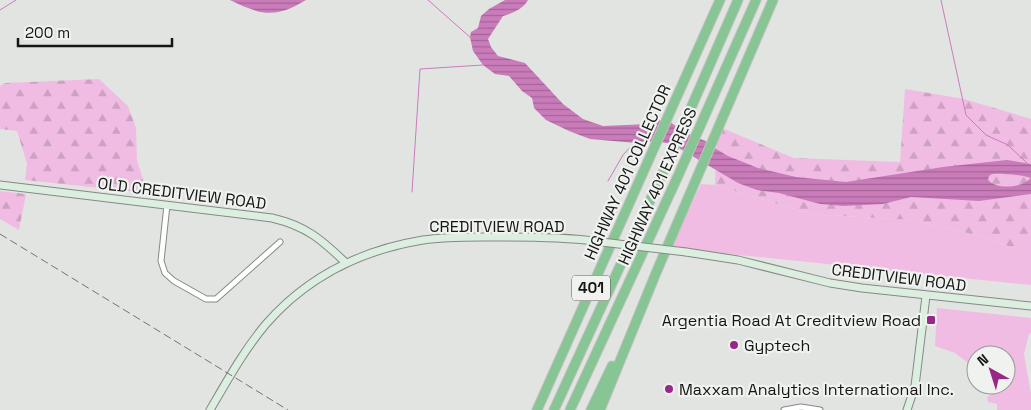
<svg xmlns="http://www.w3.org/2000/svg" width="1031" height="410" font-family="'Space Grotesk',sans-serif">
	<defs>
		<pattern id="forest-firs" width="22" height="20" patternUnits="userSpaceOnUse" patternTransform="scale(1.25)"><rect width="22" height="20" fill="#f0bce3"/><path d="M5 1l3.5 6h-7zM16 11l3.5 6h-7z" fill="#cda1c2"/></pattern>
		<pattern id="water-rules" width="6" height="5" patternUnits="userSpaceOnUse" patternTransform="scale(1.25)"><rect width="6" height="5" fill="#ca7cba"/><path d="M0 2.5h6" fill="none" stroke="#a36496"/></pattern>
	</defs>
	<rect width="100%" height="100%" fill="#e2e4e2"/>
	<!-- green -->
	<g fill="#f0bce3">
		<polygon points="701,184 715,185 810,214 913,220 980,236 1031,254 1031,285 671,248"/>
		<polygon points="937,308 1031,318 1031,333 1029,334 1024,354 1031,394 1031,410 997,410 997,404 988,402 987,397 995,392 995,385 1006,385 1006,355 976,355 976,369 955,353 935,346"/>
	</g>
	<!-- forest -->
	<g fill="url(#forest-firs)">
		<polygon points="99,79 128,106 136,128 137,160 147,193 25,180 27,164 17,131 0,129 0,86 5,83"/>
		<polygon points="905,89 964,99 1031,119 1031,254 980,236 913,220 810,214 715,185 717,126 794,158 900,162"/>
		<polygon points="0,191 26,194 19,230 0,219"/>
	</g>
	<!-- water -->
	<g fill="url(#water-rules)" fill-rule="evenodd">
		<path d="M230,0H306C275,19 261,15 230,0Z"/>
		<path d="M505,0H528C523,9 513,13 503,16L488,39L491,47L498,56L525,63L563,104L583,119L603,126L648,124L659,120L670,122L688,134L708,142L711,146L728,156L758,168L796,177L846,182L943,167L1007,160L1031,164V194L979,201L911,197L883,204L844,206L820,204L779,193L757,190L738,183L672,144L655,141L636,143L590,139L569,131L546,120L534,108L532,98L522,91L509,76L495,74L483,65L473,51L470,37L471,32L478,28L481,16L489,9ZM992,174C999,173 1024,175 1031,178C1022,188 997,190 988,180L989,176Z"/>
	</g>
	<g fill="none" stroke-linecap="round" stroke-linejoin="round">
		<!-- stream -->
		<g stroke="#ca7cba" stroke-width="1">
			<polyline points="428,0 471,38"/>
			<polyline points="941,0 966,115 986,135 1008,145 1027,163"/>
			<polyline points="0,10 16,0"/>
			<polyline points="608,181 623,155 636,141"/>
			<polyline points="412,192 420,69 483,65"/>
		</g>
		<defs>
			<g id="street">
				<polyline points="167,205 161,261 165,273 174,281 206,299 216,299 280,242"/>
				<polyline points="784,410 801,407 820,410"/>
			</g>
			<g id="secondary">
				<path d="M0,185L272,218C306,226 321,239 346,263"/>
				<polyline points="686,252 738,260 830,283 862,288 1031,306"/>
				<path d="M210,410C227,381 244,350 266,324C307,277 362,250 423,240C448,236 476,237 502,237C533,237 563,237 593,241"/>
				<polyline points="907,410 915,386 926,296"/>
			</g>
			<g id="highway">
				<polyline points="537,410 720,0"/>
				<polyline points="554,410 660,179 738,0"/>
				<polyline points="570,410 678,176 756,0"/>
				<polyline points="591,410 612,366"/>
				<polyline points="600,410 656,273 773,0"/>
			</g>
		</defs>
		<!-- street casing -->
		<use href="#street" stroke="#868886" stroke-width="7"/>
		<!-- secondary casing -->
		<use href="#secondary" stroke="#868886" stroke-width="9"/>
		<!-- highway casing -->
		<use href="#highway" stroke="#c2c2c2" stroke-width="11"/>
		<!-- street -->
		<use href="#street" stroke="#fff" stroke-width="5"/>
		<!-- secondary -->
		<use href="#secondary" stroke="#dbeedf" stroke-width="7"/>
		<!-- highway -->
		<use href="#highway" stroke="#88c594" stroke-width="9"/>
		<!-- rail -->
		<polyline stroke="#737473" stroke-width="1" stroke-dasharray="8 4" stroke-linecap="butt" points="0,234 288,410"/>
		<defs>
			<polyline id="secondary-bridge" points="593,241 686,252"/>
		</defs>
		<!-- secondary-bridge casing -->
		<use href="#secondary-bridge" stroke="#868886" stroke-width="9" stroke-linecap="butt"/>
		<!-- secondary-bridge -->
		<use href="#secondary-bridge" stroke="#dbeedf" stroke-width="7"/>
	</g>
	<!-- markers -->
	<g fill="#982887" stroke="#eff2ef" stroke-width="2">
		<rect x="926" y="315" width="10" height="10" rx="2.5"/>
		<circle cx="734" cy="345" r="5"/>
		<circle cx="669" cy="389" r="5"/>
	</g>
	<g text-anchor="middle" stroke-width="4.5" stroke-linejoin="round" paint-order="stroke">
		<!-- shield labels -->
		<rect fill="#eff2ef" stroke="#565756" stroke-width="1" x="572" y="275.5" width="38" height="25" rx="4"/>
		<g font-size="15" font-weight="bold" fill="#141514">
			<text x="591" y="293">401</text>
		</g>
		<!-- street labels -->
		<g font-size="16" fill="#141514" stroke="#eff2ef">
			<text transform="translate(627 172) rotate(-66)" y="6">HIGHWAY 401 COLLECTOR</text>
			<text transform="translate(657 186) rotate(-66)" y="6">HIGHWAY 401 EXPRESS</text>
			<text transform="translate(182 193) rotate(7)" y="6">OLD CREDITVIEW ROAD</text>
			<text x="497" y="232">CREDITVIEW ROAD</text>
			<text transform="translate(899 277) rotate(7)" y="6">CREDITVIEW ROAD</text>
		</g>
		<!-- poi labels -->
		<g font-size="16" fill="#141514" stroke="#eff2ef" text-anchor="start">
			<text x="921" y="326" text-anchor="end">Argentia Road At Creditview Road</text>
			<text x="744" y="351">Gyptech</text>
			<text x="679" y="395">Maxxam Analytics International Inc.</text>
		</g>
	</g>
	<!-- north arrow -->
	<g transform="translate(991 370) rotate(321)"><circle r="24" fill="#eff2ef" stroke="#979a97"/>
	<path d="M0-4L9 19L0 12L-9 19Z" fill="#982887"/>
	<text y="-8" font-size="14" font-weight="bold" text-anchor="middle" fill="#141514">N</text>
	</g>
	<!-- scale -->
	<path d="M18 38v8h154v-8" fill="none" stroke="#141514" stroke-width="2.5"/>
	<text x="25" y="38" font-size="15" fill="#141514" stroke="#eff2ef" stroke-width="4" paint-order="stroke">200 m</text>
</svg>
